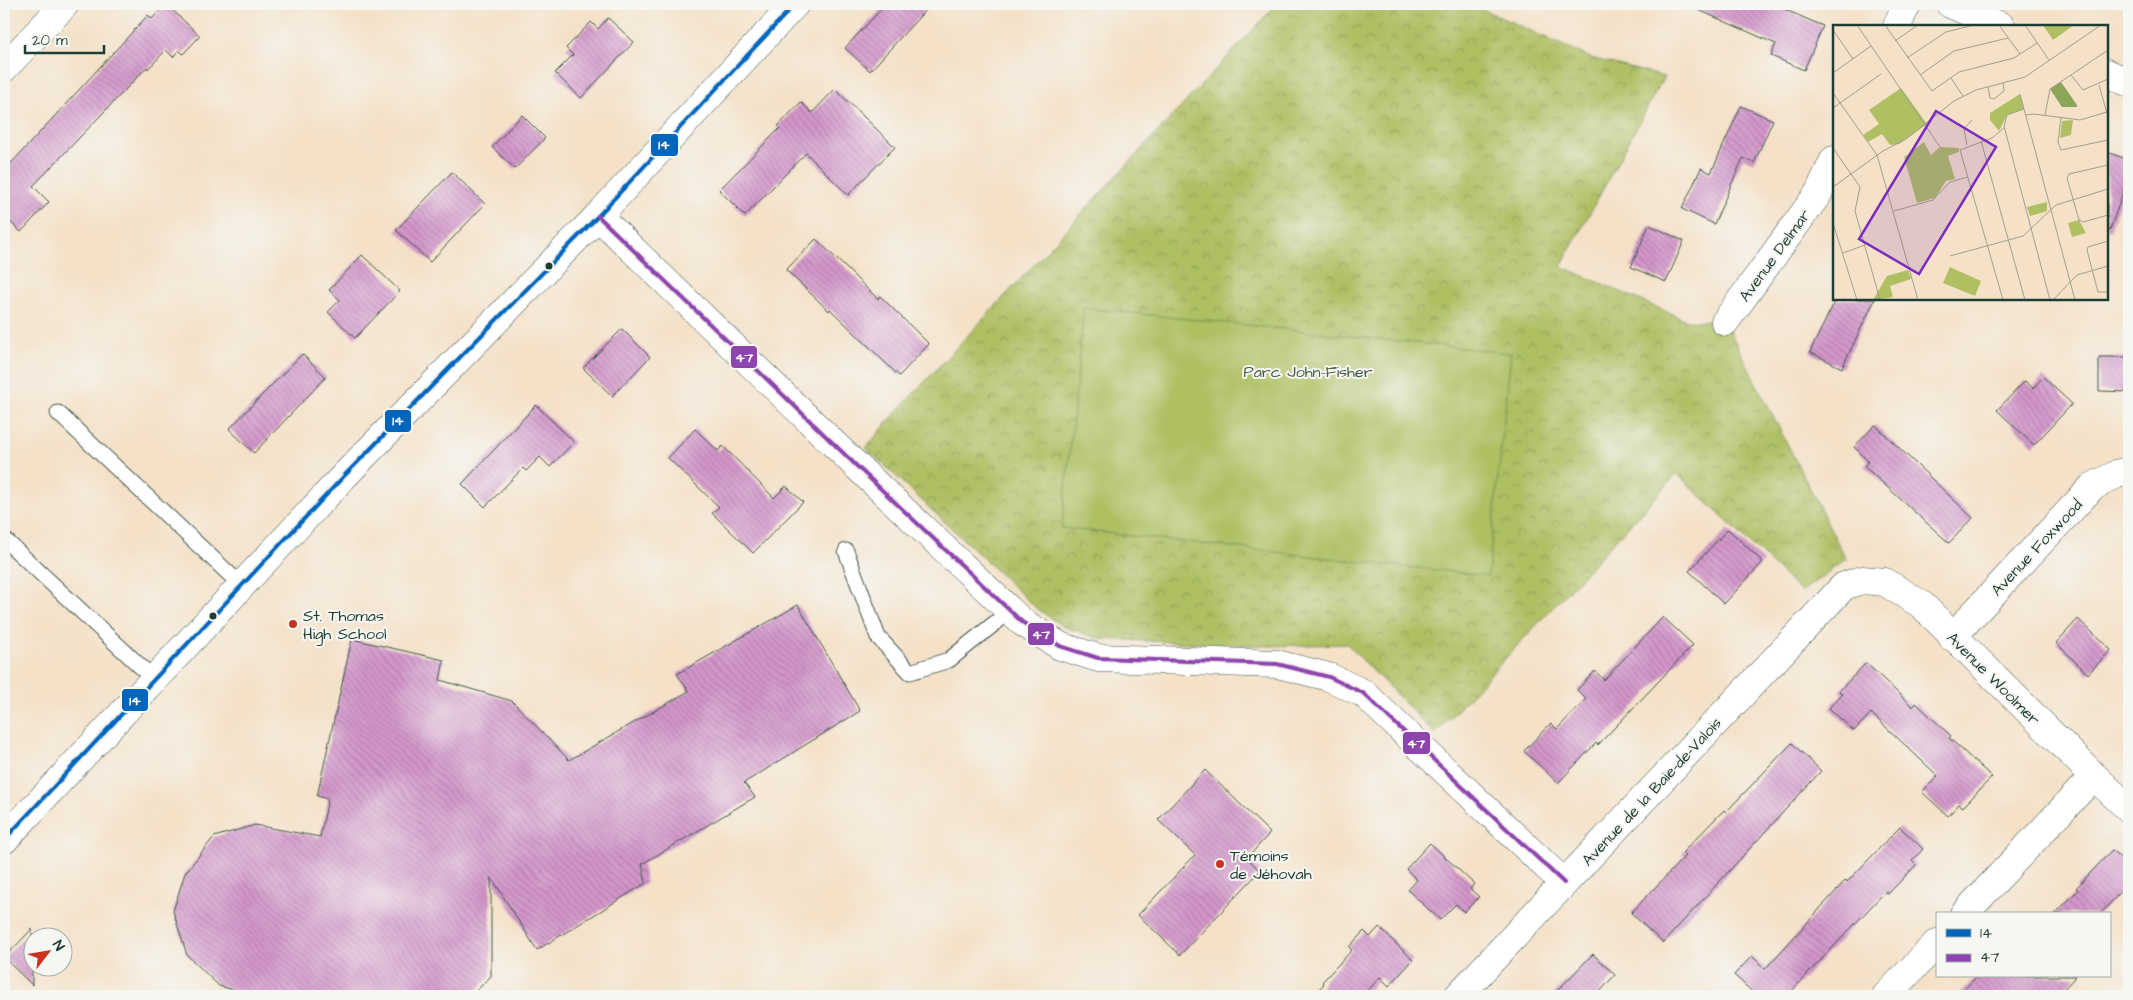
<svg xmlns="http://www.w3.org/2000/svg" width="2133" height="1000" font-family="'Architects Daughter',sans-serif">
	<defs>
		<pattern id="park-crowns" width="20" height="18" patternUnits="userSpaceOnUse" patternTransform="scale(1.25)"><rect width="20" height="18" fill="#afc063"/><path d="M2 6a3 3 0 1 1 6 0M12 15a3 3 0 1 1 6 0" fill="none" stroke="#8e9d52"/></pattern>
		<pattern id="building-back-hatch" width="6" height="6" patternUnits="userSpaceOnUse" patternTransform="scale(1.25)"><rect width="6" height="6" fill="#d497cb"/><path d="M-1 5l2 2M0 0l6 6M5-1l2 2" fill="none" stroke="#ab7ca6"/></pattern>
	</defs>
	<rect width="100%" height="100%" fill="#f6f6f2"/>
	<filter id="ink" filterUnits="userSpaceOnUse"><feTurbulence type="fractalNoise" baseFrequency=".02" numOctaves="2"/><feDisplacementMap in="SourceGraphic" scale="10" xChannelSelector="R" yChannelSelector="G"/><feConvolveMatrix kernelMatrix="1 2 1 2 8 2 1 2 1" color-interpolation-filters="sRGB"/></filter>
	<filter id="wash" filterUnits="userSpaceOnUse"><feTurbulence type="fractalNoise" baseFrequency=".0096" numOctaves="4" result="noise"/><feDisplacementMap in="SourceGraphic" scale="20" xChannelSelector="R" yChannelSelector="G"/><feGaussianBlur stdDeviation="1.12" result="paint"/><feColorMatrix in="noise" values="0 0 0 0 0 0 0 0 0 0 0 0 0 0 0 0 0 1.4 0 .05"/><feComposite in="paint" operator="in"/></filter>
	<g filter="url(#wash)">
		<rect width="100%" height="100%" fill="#f4e1c8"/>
		<!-- park -->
		<polygon fill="url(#park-crowns)" stroke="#677e4c" points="1277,4 1471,4 1591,58 1664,77 1561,266 1686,320 1725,322 1846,559 1801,592 1677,474 1435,734 1347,644 1269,646 1100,639 1062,626 1035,607 866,448 890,419"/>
		<!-- pitch -->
		<polygon fill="#afc063" stroke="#677e4c" points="1084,308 1511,353 1488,576 1062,528"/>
		<g id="blocks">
			<!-- building -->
			<g fill="url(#building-back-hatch)">
				<polygon points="166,4 200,36 183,54 179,50 173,57 166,50 148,69 147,67 33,186 49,202 21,232 4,216 4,171 148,15 152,19"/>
				<polygon points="886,4 931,4 870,71 845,48"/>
				<polygon points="1685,4 1772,4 1823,26 1804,70 1771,56 1776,44"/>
				<polygon points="608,18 634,42 581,98 555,73 573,55 566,48 591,22 598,29"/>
				<polygon points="835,89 895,147 848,195 806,153 745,216 719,190 780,128 778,126 801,102 812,113"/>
				<polygon points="1741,106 1773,120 1754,163 1743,158 1714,224 1682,209 1701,168 1711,173"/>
				<polygon points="522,115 545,138 515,169 492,147"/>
				<polygon points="2107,152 2129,160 2129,175 2110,230 2107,230"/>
				<polygon points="452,172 485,204 430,262 396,230"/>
				<polygon points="1649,225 1684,241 1666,282 1631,267"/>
				<polygon points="816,239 878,299 880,296 929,344 899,376 830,309 829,311 786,270"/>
				<polygon points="362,255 400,291 355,338 328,312 340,300 329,290"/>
				<polygon points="1836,299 1875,299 1842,368 1810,352"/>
				<polygon points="622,329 650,357 612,396 583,368"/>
				<polygon points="302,354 326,377 254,453 229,429"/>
				<polygon points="2099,357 2129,357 2129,392 2099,391"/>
				<polygon points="2043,377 2072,404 2034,445 1997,410 2025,381 2033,388"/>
				<polygon points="536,405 574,442 550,467 540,457 526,471 523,468 485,507 462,484"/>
				<polygon points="1875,425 1973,518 1949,543 1864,466 1868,461 1854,447"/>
				<polygon points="695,429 718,451 723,446 774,498 786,486 803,502 753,553 712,513 719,507 668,458"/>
				<polygon points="1728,529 1763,562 1724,604 1689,571"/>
				<polygon points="798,605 860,711 744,783 755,797 642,864 646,883 537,950 491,877 491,976 471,996 259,996 219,986 187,955 173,911 185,873 214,837 255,825 320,837 328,799 317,796 352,639 444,660 440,680 512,701 569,760 689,691 677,674"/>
				<polygon points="1663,617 1693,645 1598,745 1596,743 1558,783 1524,751 1551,723 1557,729 1586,699 1577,690 1595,671 1604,680"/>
				<polygon points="2078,619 2111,650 2088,674 2056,643"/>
				<polygon points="1866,663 1913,707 1916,703 1951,736 1949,738 1992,777 1963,807 1959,804 1948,816 1922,792 1938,776 1871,713 1854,731 1829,708 1842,694 1839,691"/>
				<polygon points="1792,743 1821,771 1663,943 1631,913 1685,856 1682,853 1724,810 1726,812"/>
				<polygon points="1205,770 1270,833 1247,858 1260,871 1180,955 1138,915 1195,855 1158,820"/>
				<polygon points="1900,827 1923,849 1912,861 1916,865 1888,894 1885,892 1787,996 1757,996 1734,975 1752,956 1765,969 1846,880 1847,882"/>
				<polygon points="1430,843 1474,884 1470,889 1479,897 1464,912 1456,904 1440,920 1408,890 1417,880 1406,869"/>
				<polygon points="2112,850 2129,866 2129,883 2100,914 2055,914 2078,890 2076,888"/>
				<polygon points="1379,927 1413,960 1389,986 1380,977 1363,996 1312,996 1324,984 1322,982 1352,950 1349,947 1364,931 1370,937"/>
				<polygon points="32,929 32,985 4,958"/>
				<polygon points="1593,954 1615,975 1596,996 1552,996"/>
				<polygon points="1977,976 2076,976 2057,996 1958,996"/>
			</g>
		</g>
	</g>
	<g filter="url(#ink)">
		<use href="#blocks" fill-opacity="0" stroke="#3f564a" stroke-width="1"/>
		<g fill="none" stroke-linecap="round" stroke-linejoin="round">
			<defs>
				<g id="service">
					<polyline points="58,413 242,586"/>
					<polyline points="4,539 155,680"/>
					<polyline points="846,551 878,637 910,672 949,660 1010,611"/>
				</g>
				<g id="minor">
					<polyline points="1897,26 1907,4"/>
					<polyline points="4,68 65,4"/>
					<polyline points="598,216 865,474 1022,622 1060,646 1098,658 1277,664 1329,677 1363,693 1564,883"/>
					<polyline points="1725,322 1818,194 1834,160"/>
					<polyline points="1952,637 2092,487 2119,473 2129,473"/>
					<polyline points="4,840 345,475 598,216 795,4"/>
					<polyline points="1964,914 2094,776"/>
					<polyline points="1458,996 1844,586 1862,580 1885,582 1922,605 2094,776 2129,809"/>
					<polyline points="1886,996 1937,943"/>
				</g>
				<g id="tertiary">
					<polyline points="1950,4 2001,26"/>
					<polyline points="2107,73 2129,83"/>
				</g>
			</defs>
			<!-- service casing -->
			<use href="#service" stroke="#3f564a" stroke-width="17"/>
			<!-- minor casing -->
			<use href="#minor" stroke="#3f564a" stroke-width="29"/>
			<!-- tertiary casing -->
			<use href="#tertiary" stroke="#3f564a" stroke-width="29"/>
			<!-- service -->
			<use href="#service" stroke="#fff" stroke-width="15"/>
			<!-- minor -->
			<use href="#minor" stroke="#fff" stroke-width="28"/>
			<!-- tertiary -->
			<use href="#tertiary" stroke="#fff" stroke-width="28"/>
			<defs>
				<polyline id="bus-1" points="4,840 345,475 598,216 795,4"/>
				<polyline id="bus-2" points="598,216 865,474 1022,622 1060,646 1098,658 1277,664 1329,677 1363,693 1564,883"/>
			</defs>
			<!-- bus-1 casing -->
			<use href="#bus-1" stroke="#f6f6f2" stroke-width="8"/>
			<!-- bus-2 casing -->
			<use href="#bus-2" stroke="#f6f6f2" stroke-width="8"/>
			<!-- bus-1 -->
			<use href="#bus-1" stroke="#0065bd" stroke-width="4"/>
			<!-- bus-2 -->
			<use href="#bus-2" stroke="#8e44ad" stroke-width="4"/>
		</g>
	</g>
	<!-- markers -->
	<g fill="#1f3d34" stroke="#f6f6f2" stroke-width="2">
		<circle cx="549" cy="266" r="4.5"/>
		<circle cx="213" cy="616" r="4.5"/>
	</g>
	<g fill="#c8321e" stroke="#f6f6f2" stroke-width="2">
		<circle cx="293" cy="624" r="5"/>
		<circle cx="1220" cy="864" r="5"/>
	</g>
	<g text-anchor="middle" stroke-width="4" stroke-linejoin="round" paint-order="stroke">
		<!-- street labels -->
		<g font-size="16" fill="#1f3d34" stroke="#f6f6f2">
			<text transform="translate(1774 255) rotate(-54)" y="6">Avenue Delmar</text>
			<text transform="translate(2036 547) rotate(-47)" y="6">Avenue Foxwood</text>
			<text transform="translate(1994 678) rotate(45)" y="6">Avenue Woolmer</text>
			<text transform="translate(1651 791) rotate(-47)" y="6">Avenue de la Baie-de-Valois</text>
		</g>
		<!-- park labels -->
		<g font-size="16" fill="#435e40" stroke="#f6f6f2">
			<text x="1308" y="377">Parc John-Fisher</text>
		</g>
		<!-- poi labels -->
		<g font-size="16" fill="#1f3d34" stroke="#f6f6f2" text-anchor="start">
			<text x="303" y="621">St. Thomas<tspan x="303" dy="18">High School</tspan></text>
			<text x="1230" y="861">Témoins<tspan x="1230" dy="18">de Jéhovah</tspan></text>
		</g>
	</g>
	<!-- overview -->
	<g transform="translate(1833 25)">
		<rect width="275" height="275" fill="#f4e1c8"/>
		<path d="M228,57L244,80V82H229L217,64Z" fill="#8ba659"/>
		<path d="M210,0H241L220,15ZM68,63L94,99L66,119L57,120L49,109L35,117L30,110L46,99L36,85ZM187,69L191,84L174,90L166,106L157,95V88ZM240,95L238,110L227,113L229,96ZM91,117L98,130L107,122L126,123V127L115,131L122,154L113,156L102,173L84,178L71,132ZM246,195L253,208L239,212L235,198ZM75,245L78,254L57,261L60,272L40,275L54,251Z" fill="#afc063"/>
		<path d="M65,75L75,90L66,96L56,81ZM102,136L114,145L96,169L84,160ZM214,177V186L197,191L194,182ZM117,242L148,256L142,271L110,258Z" fill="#afc063"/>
		<path fill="none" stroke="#9f9f8d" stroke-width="1" d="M24,0L107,122M52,0L99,66L126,47L181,33L204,18M166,0L187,29M192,0L216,35M0,5L20,34M62,16L85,0M275,25L238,50L250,65L275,54M74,33L113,7L141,0M0,48L38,21M87,50L121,26L175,13M118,53L130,71M266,60L275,92M155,62L157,73L161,74L171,66L170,58M0,68L44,130L85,275M187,69L242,275M0,83L48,49M191,84L174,90L171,101L217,275M193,90L201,89L247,95L274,87M212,90L217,64L238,50M228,92L225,117L228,125L275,115M148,116L192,275M134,120L131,104L139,95M0,123L27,162L22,186L47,275M275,140L236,149L234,153L246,195L250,197L275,190M0,162L50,126L73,114L121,76L143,65L192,52L268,0M61,186L100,175L117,157L135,152M0,198L24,275M275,216L255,222L254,225L265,267H275M10,228L32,220M117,231L190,211L223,180L275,164M170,275L127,125L159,113L171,103M220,275L244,250L275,241"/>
		<path fill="#7b2cbf" fill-opacity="0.15" stroke="#7b2cbf" stroke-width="2.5" d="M103,86L163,122L86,249L26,214Z"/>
		<rect width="275" height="275" fill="none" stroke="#1f3d34" stroke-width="2.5"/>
	</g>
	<g stroke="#f6f6f2" stroke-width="2">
		<rect x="650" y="133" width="29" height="24" rx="5" fill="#0065bd"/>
		<rect x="730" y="345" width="28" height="24" rx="5" fill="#8e44ad"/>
		<rect x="384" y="409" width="28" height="24" rx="5" fill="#0065bd"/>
		<rect x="1027" y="622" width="28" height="24" rx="5" fill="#8e44ad"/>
		<rect x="121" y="688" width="28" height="24" rx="5" fill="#0065bd"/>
		<rect x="1402" y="731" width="29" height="24" rx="5" fill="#8e44ad"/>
	</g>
	<g font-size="14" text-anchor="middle" font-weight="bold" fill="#fff">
		<text x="664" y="149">14</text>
		<text x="744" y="362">47</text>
		<text x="398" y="425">14</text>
		<text x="1041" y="639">47</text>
		<text x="135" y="705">14</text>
		<text x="1416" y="748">47</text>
	</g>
	<!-- margin -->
	<rect width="2133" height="1000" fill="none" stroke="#f6f6f2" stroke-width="20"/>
	<!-- legend -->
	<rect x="1936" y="912" width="175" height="65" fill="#f6f6f2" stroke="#a0aca6"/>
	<rect x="1946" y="929" width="25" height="8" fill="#0065bd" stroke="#a0aca6"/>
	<text x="1980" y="938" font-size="15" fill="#1f3d34">14</text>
	<rect x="1946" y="954" width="25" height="8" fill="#8e44ad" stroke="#a0aca6"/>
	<text x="1980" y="962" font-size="15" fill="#1f3d34">47</text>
	<!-- north arrow -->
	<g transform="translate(48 952) rotate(59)"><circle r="24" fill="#f6f6f2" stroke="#a0aca6"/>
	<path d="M0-4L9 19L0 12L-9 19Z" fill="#c8321e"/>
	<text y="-8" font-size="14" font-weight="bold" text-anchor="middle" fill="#1f3d34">N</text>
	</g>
	<!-- scale -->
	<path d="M25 45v8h79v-8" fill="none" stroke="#1f3d34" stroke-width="2.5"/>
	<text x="32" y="45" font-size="15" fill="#1f3d34" stroke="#f6f6f2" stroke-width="4" paint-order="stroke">20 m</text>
</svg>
